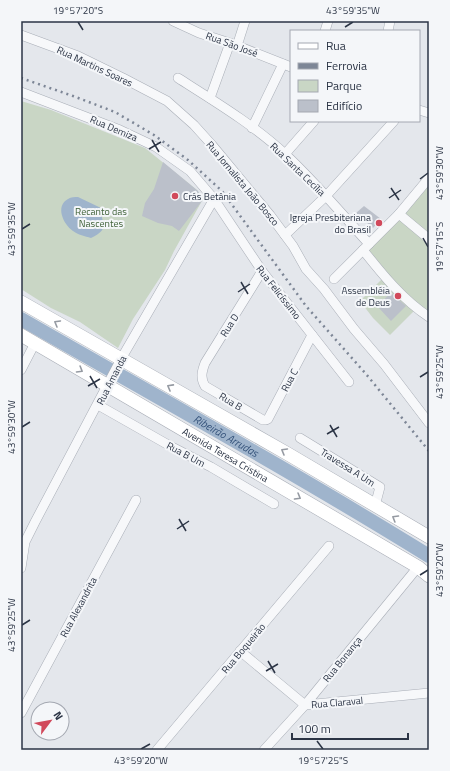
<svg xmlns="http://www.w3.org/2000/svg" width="450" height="771" font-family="'Titillium Web',sans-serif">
	<rect width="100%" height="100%" fill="#e4e7ec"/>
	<!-- green -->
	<g fill="#c9d6c5">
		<polygon points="21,101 51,110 145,148 197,190 203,199 174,251 165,270 133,319 118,348 80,322 51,308 21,289"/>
		<polygon points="429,184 429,235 403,214"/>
		<polygon points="400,216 429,243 429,314 416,305 366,250"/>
		<polygon points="383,278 415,310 390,335 373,318 360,301"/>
	</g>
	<!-- water -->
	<path fill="#9fb4cc" d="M78,197L101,208C100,223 112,228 91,238C85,236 78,235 73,231C63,224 55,206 68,199C71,197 75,197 78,197Z"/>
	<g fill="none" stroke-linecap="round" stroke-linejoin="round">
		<!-- river -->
		<path stroke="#9fb4cc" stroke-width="14" id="s1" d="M21,319C157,397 295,473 429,556"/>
	</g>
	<!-- building -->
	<g fill="#bbc0ca">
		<polygon points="163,162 198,191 202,201 179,231 172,226 158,223 142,216 145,203 154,189"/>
		<polygon points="364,206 381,219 373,228 356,213"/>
		<polygon points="391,293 406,306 391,321 377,306"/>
	</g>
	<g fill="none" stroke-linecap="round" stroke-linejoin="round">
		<defs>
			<g id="minor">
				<polyline points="173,21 199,33 230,43 291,67"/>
				<polyline points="325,31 328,21"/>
				<polyline points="388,31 390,21"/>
				<polyline points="21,35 78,56 123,78 167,101 194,125 212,145 270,215 293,246 306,269 324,289 354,329 384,364 429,423"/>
				<polyline points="237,46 245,21"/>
				<path d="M178,78C214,101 254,125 285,154C315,182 342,214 369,244"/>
				<polyline points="21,92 120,130 156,147 190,171 214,199 262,271 349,382"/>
				<polyline points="210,98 230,43"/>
				<polyline points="419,110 429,113"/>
				<polyline points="252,128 283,64"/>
				<polyline points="285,154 314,121"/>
				<polyline points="399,214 429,239"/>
				<polyline points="285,235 326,196 394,121"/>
				<path d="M363,250C382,274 403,300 429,317"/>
				<path d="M262,271L205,363C202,371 200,378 205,386L263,420H266L268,419L312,335"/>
				<polyline points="334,279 399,214 429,178"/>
				<polyline points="21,370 35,343"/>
				<polyline points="98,405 172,447 211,467 274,504"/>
				<polyline points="300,438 380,487 375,506"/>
				<polyline points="21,568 25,542 35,522 121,359 214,199"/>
				<polyline points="240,651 305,705 429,693"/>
				<polyline points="21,713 136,500"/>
				<polyline points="157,750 329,546"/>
				<polyline points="264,750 305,705 418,567"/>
			</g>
			<g id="secondary">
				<polyline points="21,302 288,454 429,537"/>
				<path id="s2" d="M21,335L418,567L429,576"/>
			</g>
		</defs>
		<!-- minor casing -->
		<use href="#minor" stroke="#a9aeb7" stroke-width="10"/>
		<!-- secondary casing -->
		<use href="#secondary" stroke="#a9aeb7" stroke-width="14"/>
		<!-- minor -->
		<use href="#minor" stroke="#f7f8fa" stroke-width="9"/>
		<!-- secondary -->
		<use href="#secondary" stroke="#fff" stroke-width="13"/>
		<!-- rail -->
		<polyline stroke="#7d8696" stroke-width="2.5" stroke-dasharray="2 4" stroke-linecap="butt" points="21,78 73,96 115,112 154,135 188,160 222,191 306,306 366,374 429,451"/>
	</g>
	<!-- one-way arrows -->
	<defs><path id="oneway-chevron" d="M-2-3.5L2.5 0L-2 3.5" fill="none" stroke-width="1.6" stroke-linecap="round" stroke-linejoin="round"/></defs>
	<g stroke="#959aa2">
		<use href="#oneway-chevron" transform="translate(57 323) rotate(-150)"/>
		<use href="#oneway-chevron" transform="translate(80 370) rotate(31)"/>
		<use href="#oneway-chevron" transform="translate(170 387) rotate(-151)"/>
		<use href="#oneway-chevron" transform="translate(284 451) rotate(-150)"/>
		<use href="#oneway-chevron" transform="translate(298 497) rotate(30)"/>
		<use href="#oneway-chevron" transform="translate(395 518) rotate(-149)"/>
	</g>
	<!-- ticks -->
	<path fill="none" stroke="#2b3445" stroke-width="1.5" d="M78,22L83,30M345,27L353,22M152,140L159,152M149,149L161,142M420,179L428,173M391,188L399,200M389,198L401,190M22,229L30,224M423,238L428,247M241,282L248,294M238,292L250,284M90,376L97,388M420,377L428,372M88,386L100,379M330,425L337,437M22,427L30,422M327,434L339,427M179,519L186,531M177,529L189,521M420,575L428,570M22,625L30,620M268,661L275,673M266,671L278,664M317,741L323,749M141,749L150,744"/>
	<!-- markers -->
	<g fill="#d1495b" stroke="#f4f6f9" stroke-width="1.5">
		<circle cx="175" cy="196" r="4"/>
		<circle cx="379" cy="223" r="4"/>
		<circle cx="398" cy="296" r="4"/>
	</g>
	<g text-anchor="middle" stroke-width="4" stroke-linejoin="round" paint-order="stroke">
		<!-- street labels -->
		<g font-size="10" fill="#2b3445" stroke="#f4f6f9">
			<text transform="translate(232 44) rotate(20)" y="4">Rua São José</text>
			<text transform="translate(95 66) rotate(25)" y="4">Rua Martins Soares</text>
			<text transform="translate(114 128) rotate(23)" y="4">Rua Demiza</text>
			<text transform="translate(298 169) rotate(44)" y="4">Rua Santa Cecília</text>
			<text transform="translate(243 183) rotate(50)" y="4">Rua Jornalista João Bosco</text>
			<text transform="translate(279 292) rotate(52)" y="4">Rua Felicíssimo</text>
			<text transform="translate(229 325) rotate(-58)" y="4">Rua D</text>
			<text transform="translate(111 380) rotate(-63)" y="4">Rua Amanda</text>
			<text transform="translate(289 380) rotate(-62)" y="4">Rua C</text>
			<text transform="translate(231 401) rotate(31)" y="4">Rua B</text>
			<text transform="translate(186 454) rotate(28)" y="4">Rua B Um</text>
			<text dy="4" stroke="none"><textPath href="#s2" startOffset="237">Avenida Teresa Cristina</textPath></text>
			<text transform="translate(348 467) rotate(32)" y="4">Travessa A Um</text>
			<text transform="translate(78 607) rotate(-62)" y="4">Rua Alexandrita</text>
			<text transform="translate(243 648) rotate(-50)" y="4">Rua Boqueirão</text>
			<text transform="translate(342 659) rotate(-51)" y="4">Rua Bonança</text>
			<text transform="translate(337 702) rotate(-5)" y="4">Rua Claraval</text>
		</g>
		<!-- poi labels -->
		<g font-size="10" fill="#2b3445" stroke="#f4f6f9" text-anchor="end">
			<text x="183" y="200" text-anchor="start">Crás Betânia</text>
			<text x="371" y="221">Igreja Presbiteriana<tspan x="371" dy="12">do Brasil</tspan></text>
			<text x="390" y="294">Assembléia<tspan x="390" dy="12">de Deus</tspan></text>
		</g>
		<!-- park labels -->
		<g font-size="10" fill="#3f6138" stroke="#f4f6f9">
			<text x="101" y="215">Recanto das<tspan x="101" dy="12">Nascentes</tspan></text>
		</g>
		<!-- water labels -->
		<g font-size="11" font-style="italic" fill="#34527a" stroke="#f4f6f9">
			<text dy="4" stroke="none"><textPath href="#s1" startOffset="236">Ribeirão Arrudas</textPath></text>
		</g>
	</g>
	<!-- border -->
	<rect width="450" height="771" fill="none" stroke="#f4f6f9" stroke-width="44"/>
	<!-- legend -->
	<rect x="290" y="30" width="130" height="92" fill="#f4f6f9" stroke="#a4a8b1"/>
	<rect x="298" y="43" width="20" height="6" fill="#ffffff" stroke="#a4a8b1"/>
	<text x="326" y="50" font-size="12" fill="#2b3445">Rua</text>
	<rect x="298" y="63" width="20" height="6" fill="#7d8696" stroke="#a4a8b1"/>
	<text x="326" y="70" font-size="12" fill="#2b3445">Ferrovia</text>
	<rect x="298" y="80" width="20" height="12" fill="#c9d6c5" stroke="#a4a8b1"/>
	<text x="326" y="90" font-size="12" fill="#2b3445">Parque</text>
	<rect x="298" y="100" width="20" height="12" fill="#bbc0ca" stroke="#a4a8b1"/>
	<text x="326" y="110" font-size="12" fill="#2b3445">Edifício</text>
	<!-- north arrow -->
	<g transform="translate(50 721) rotate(58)"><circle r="19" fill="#f4f6f9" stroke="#a4a8b1"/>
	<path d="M0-3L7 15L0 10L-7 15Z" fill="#d1495b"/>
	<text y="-6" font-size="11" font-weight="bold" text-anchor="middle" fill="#2b3445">N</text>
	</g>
	<!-- scale -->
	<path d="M292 733v6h116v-6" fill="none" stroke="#2b3445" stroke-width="2"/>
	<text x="298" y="733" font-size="12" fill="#2b3445" stroke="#f4f6f9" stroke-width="3" paint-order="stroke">100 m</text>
	<rect x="22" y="22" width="406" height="727" fill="none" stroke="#2b3445" stroke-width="1.5"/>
	<g font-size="10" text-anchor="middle" fill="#2b3445">
		<text x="78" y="14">19°57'20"S</text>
		<text x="353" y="14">43°59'35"W</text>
		<text transform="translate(439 173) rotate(-90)" y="4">43°59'30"W</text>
		<text transform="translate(11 229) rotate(-90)" y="4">43°59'35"W</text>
		<text transform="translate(439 247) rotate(-90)" y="4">19°57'15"S</text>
		<text transform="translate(439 372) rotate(-90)" y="4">43°59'25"W</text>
		<text transform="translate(11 427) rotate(-90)" y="4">43°59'30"W</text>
		<text transform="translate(439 570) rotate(-90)" y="4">43°59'20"W</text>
		<text transform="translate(11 625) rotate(-90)" y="4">43°59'25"W</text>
		<text x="141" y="764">43°59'20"W</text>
		<text x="323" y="764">19°57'25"S</text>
	</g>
</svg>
